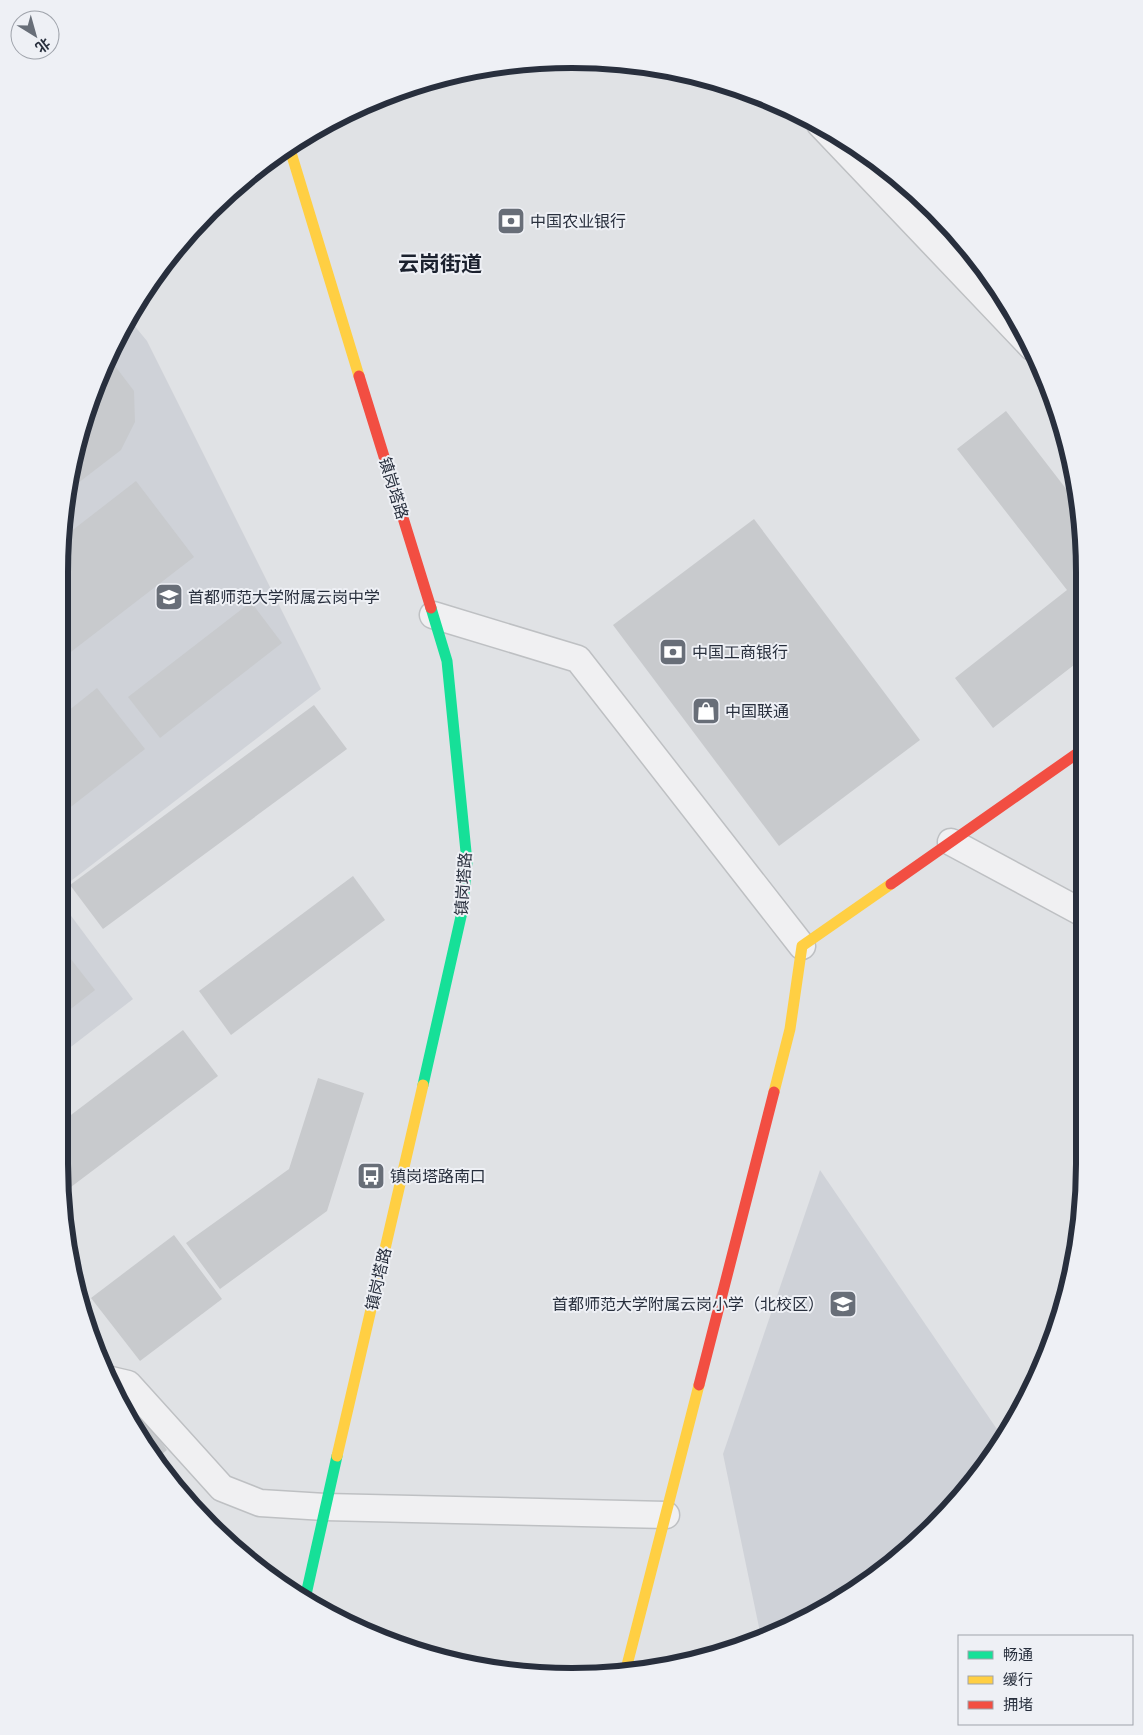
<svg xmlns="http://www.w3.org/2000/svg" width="1143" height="1735" font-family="'Sofia Sans Condensed','Noto Sans SC',sans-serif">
	<rect width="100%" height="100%" fill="#e0e2e5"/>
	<!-- built -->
	<g fill="#cfd2d8">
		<polygon points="129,319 147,341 321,689 63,887 63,504 76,439 112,345"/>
		<polygon points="63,905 133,999 63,1053"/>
		<polygon points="820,1170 1003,1438 957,1501 856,1590 798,1623 761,1637 723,1454"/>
	</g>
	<!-- building -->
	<g fill="#c8cacd">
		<polygon points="106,359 112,362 134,391 135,422 121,450 65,493 76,439"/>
		<polygon points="1006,411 1077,503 1083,538 1083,658 993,728 955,678 1067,590 957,449"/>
		<polygon points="136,481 194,557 63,658 63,534 65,536"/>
		<polygon points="754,519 920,740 779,846 613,625"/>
		<polygon points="251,602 282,643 160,738 128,697"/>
		<polygon points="97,688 145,749 63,813 63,715"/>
		<polygon points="314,705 347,749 103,929 70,885"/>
		<polygon points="353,876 385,920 231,1035 199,991"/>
		<polygon points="63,949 95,990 63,1015"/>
		<polygon points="183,1030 218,1076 63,1193 63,1121"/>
		<polygon points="318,1078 364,1093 327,1211 220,1289 186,1243 289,1169"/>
		<polygon points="174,1235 222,1299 140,1361 91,1298"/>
		<polygon points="136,1406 167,1450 154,1460 145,1449 127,1412"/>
	</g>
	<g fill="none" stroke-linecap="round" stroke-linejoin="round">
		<defs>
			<g id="street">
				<polyline points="820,124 1032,347"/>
				<polyline points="433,615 578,659 802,946"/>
				<polyline points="951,842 1081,912"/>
				<polyline points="111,1380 128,1384 222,1488 260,1503 325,1507 666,1515"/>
			</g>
		</defs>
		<!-- street casing -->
		<use href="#street" stroke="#bec0c3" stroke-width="29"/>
		<!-- street -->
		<use href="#street" stroke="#f0f0f2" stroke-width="26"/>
		<!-- fast -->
		<g stroke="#16e098" stroke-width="11">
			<polyline points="423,1085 462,912 467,862 447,661 431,608"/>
			<polyline points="305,1599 337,1456"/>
		</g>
		<!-- slow -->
		<g stroke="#ffcf43" stroke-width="11">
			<polyline points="289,146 359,376"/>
			<polyline points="774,1092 790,1029 802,946 891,884"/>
			<polyline points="337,1456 423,1085"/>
			<polyline points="626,1669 699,1385"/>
		</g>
		<!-- jam -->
		<g stroke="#f24e42" stroke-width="11">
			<polyline points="359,376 431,608"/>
			<polyline points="891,884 1082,750"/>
			<polyline points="699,1385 774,1092"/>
		</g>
	</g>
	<!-- icons -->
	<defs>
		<symbol id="bank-square" viewBox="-11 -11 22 22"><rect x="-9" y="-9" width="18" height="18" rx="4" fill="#686e78" stroke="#eef0f5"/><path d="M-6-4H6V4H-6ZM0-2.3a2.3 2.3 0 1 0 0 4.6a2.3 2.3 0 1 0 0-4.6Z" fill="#fff"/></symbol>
		<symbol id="school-square" viewBox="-11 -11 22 22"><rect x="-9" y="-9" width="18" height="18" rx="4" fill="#686e78" stroke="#eef0f5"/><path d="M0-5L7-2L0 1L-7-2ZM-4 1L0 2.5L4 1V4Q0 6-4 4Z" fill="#fff"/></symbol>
		<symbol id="shop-square" viewBox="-11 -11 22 22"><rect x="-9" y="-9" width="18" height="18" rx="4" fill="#686e78" stroke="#eef0f5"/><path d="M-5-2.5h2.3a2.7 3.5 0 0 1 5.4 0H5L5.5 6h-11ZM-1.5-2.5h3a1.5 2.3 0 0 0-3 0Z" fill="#fff"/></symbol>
		<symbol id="bus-square" viewBox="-11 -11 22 22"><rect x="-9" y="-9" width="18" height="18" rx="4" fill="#686e78" stroke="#eef0f5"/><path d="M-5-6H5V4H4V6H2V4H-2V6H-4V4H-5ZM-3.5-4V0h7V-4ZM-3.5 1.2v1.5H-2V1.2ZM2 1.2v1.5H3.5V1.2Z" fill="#fff"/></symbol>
	</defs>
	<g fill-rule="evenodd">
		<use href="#bank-square" x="495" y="205" width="32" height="32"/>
		<use href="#school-square" x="153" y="581" width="32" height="32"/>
		<use href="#bank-square" x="657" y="636" width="32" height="32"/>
		<use href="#shop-square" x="690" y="695" width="32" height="32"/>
		<use href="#bus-square" x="355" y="1160" width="32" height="32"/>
		<use href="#school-square" x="827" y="1288" width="32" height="32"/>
	</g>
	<g text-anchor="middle" stroke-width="4" stroke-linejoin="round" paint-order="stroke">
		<!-- poi labels -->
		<g font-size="16" fill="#282f3d" stroke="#eef0f5" text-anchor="start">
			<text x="530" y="227">中国农业银行</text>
			<text x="188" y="603">首都师范大学附属云岗中学</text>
			<text x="692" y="658">中国工商银行</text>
			<text x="725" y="717">中国联通</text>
			<text x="390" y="1182">镇岗塔路南口</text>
			<text x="824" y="1310" text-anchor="end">首都师范大学附属云岗小学（北校区）</text>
		</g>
		<!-- street labels -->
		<g font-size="16" fill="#282f3d" stroke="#eef0f5">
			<text transform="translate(394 488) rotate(73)" y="6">镇岗塔路</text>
			<text transform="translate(463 884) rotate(-86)" y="6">镇岗塔路</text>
			<text transform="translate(378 1279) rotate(-77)" y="6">镇岗塔路</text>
		</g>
		<!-- district labels -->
		<g font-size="21" font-weight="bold" fill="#1b212e" stroke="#eef0f5">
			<text x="440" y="271">云岗街道</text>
		</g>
	</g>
	<!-- crop -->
	<path d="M0 0H1143V1735H0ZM572 68H572A504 504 0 0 1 1076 572V1164A504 504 0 0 1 572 1668H572A504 504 0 0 1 68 1164V572A504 504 0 0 1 572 68Z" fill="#eef0f5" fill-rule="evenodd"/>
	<path fill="none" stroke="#282f3d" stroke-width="6" d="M572 68H572A504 504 0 0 1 1076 572V1164A504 504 0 0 1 572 1668H572A504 504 0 0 1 68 1164V572A504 504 0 0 1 572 68Z"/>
	<!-- legend -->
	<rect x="958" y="1635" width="175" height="90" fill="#eef0f5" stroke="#9fa3ab"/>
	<rect x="968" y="1651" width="25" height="8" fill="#16e098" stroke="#9fa3ab"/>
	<text x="1003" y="1660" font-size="15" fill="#282f3d">畅通</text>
	<rect x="968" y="1676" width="25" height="8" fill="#ffcf43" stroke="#9fa3ab"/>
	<text x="1003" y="1685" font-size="15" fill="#282f3d">缓行</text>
	<rect x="968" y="1701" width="25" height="8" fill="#f24e42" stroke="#9fa3ab"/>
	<text x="1003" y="1710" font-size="15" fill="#282f3d">拥堵</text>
	<!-- north arrow -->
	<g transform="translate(35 35) rotate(143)"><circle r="24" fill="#eef0f5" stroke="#9fa3ab"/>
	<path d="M0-4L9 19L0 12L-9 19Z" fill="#686e78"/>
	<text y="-8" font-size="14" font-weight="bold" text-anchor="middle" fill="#282f3d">北</text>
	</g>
</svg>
